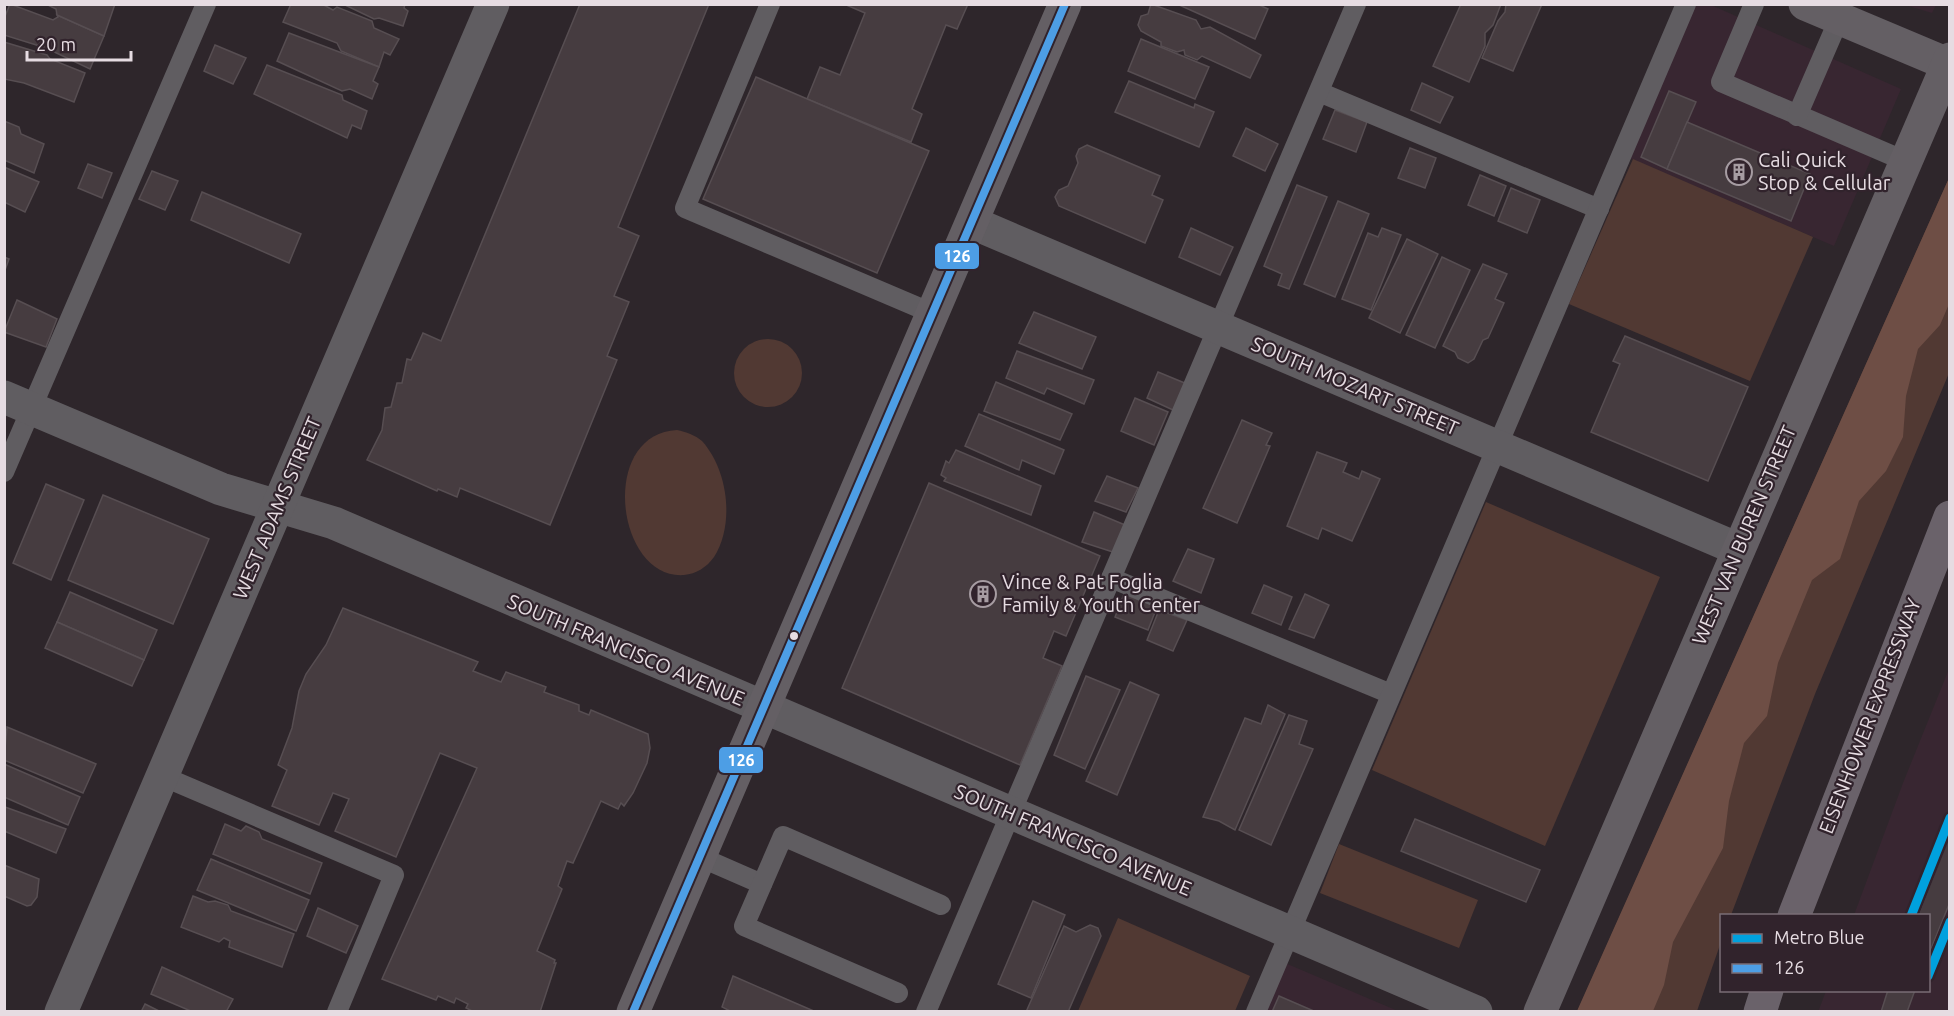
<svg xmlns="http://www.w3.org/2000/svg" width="1954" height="1016" font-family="Ubuntu,sans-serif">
	<rect width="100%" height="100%" fill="#2e262b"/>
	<!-- built -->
	<g fill="#382631">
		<polygon points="1686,5 1711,5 1901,89 1834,246 1622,155"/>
		<polygon points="1905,5 1936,5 1932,13"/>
		<polygon points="1949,669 1949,1011 1818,1012 1826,991 1928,990 1928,916 1854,915 1903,783"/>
		<polygon points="1278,960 1398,1011 1256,1012"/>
	</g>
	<!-- green -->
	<g fill="#513933">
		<polygon points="1633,159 1813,237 1750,381 1569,304"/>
		<polygon points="1949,178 1949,373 1815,694 1731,915 1722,916 1721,942 1697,1011 1577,1012"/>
		<circle cx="768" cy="373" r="34"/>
		<path d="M677,430C686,432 695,435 702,441C728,470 735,524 714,557C707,567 696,574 684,575C616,580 598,434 677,430Z"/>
		<polygon points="1486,502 1660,577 1545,846 1372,770"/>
		<polygon points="1339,844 1478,900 1459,948 1320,893"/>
		<polygon points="1118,918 1250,976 1235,1011 1078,1011"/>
	</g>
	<!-- forest -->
	<polygon fill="#6e4e45" points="1949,178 1949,304 1940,325 1918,349 1906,396 1903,437 1886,471 1859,501 1840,559 1812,580 1778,663 1767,716 1744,743 1729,801 1723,848 1673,942 1664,985 1653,1011 1577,1011"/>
	<!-- building -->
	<g fill="#463c40" stroke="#574e52" stroke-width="1.5">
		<polygon points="10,4 53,20 58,17 57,15 104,36 90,69 46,48 4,35 4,19"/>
		<polygon points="46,4 115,4 104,36 57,15 56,9"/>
		<polygon points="291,4 322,4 333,10 337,7 372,21 374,28 399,39 390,55 384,52 379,67 341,51 337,43 283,22"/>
		<polygon points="343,4 405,4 404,8 408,11 403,26 379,18 374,19"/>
		<polygon points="580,4 709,4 618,227 639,236 614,296 629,302 607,356 617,360 550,525 460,488 457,497 438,489 437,491 367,460 382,430 385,408 391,407 397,383 402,383 407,359 411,360 423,333 441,341"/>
		<polygon points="844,4 968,4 957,29 946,25 912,109 922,114 911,142 807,99 820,67 840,75 865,13"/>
		<polygon points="1151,4 1196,20 1201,29 1210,27 1261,55 1250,78 1202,56 1197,60 1185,55 1184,50 1177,52 1161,46 1161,42 1141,31 1138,25 1141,16 1148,14"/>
		<polygon points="1177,4 1257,4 1268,9 1255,39"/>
		<polygon points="1461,4 1501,4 1493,25 1485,33 1485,46 1469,82 1433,66"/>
		<polygon points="1506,4 1542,4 1513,71 1482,58 1498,21 1505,12"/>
		<polygon points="289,33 379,67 373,81 378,84 372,99 350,89 342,91 277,61"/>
		<polygon points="1141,39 1209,67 1195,99 1128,71"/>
		<polygon points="4,42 47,55 50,59 85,73 74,102 24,83 4,79"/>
		<polygon points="215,45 246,58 233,84 204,71"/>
		<polygon points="267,65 342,95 343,100 367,111 361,129 352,125 347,138 254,94"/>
		<polygon points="756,77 929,151 877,273 703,199"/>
		<polygon points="1129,81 1194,108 1195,104 1214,112 1199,147 1115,112"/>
		<polygon points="1422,83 1453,97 1440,123 1411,110"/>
		<polygon points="1669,91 1696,102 1667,169 1641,157"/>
		<polygon points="1335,110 1367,122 1356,152 1323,139"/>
		<polygon points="4,121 19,127 21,134 44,144 34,173 4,160"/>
		<polygon points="1687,122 1810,174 1791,221 1667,169"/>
		<polygon points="1246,128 1278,144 1265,171 1233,156"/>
		<polygon points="1087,145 1160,176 1152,195 1163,200 1145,243 1059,206 1055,197 1059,190 1068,186 1078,163 1076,156 1079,149"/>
		<polygon points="1410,148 1436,158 1425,188 1398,178"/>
		<polygon points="88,164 112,173 102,198 78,188"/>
		<polygon points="4,167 39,182 25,212 4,202"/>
		<polygon points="152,171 178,181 165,210 139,199"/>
		<polygon points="1480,175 1506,186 1494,216 1468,205"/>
		<polygon points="1297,185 1327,197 1289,289 1278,285 1282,274 1264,266"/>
		<polygon points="1511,188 1540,200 1527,233 1498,221"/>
		<polygon points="202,192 301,234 289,263 191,220"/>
		<polygon points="1338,201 1369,214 1335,297 1304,284"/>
		<polygon points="1191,228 1233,247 1220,275 1179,257"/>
		<polygon points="1382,228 1401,235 1371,310 1342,299 1368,233 1378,237"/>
		<polygon points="1407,239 1438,254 1400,333 1369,318"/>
		<polygon points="4,257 9,259 4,273"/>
		<polygon points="1442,257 1470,270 1435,348 1406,335"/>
		<polygon points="1483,264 1507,274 1495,299 1504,303 1488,338 1483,340 1474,359 1468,363 1458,358 1455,352 1443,346"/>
		<polygon points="17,300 57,319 46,347 4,332"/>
		<polygon points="1034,312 1096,337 1082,369 1019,343"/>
		<polygon points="1625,336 1748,387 1708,481 1591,432 1620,364 1613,361"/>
		<polygon points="1017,351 1094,380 1084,404 1047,388 1044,394 1006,378"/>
		<polygon points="1158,372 1187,384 1173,410 1147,398"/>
		<polygon points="996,382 1072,414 1060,440 984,411"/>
		<polygon points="1135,398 1168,412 1154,445 1121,431"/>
		<polygon points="979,414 1064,450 1054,474 1022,460 1019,470 965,446"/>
		<polygon points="1242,420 1272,433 1266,445 1270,446 1237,523 1203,508"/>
		<polygon points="956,450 1041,486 1031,515 944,481 946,478 941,475 946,461 949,463"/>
		<polygon points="1317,452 1347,463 1343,472 1359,479 1362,471 1380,479 1352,541 1322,528 1318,539 1287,526"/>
		<polygon points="1107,476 1138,488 1126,512 1095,501"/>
		<polygon points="929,483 1100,556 1066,636 1054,631 1043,658 1062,666 1020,765 842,688"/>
		<polygon points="46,484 84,500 51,580 13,563"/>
		<polygon points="103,495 209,539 173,624 68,580"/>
		<polygon points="1094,512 1125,525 1113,552 1082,542"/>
		<polygon points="1188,549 1214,559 1201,593 1173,581"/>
		<polygon points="1264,585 1292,597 1281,625 1252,613"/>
		<polygon points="70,592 157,630 144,660 57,622"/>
		<polygon points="1124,594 1157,607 1148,630 1115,617"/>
		<polygon points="1305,594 1329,605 1314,638 1289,629"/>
		<polygon points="343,608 478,662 473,671 501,682 506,672 546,687 544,692 579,705 579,711 589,715 591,710 648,734 650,748 647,763 633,793 624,806 621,803 618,809 601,801 573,863 567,861 558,886 562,889 537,951 555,960 554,963 556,963 540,1012 474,1012 466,1008 468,1004 456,998 454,1003 438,996 436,1000 382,979 477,768 440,753 396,857 335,831 349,799 333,793 319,825 272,806 287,770 278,765 292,728 299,691 306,674 326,645"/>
		<polygon points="1159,610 1187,620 1173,651 1147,640"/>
		<polygon points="57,622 144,660 132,686 45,648"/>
		<polygon points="1086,676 1120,690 1085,769 1054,755"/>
		<polygon points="1130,682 1159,695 1117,795 1086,781"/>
		<polygon points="1268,705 1285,714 1235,830 1219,821 1203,817 1245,718 1261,724"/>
		<polygon points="1289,715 1307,721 1299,744 1313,749 1271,845 1239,830"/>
		<polygon points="7,727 96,764 83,793 4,760"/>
		<polygon points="4,764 80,797 68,825 4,797"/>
		<polygon points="5,807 66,829 56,853 4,831"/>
		<polygon points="1415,819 1540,870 1526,902 1401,851"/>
		<polygon points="225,824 241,831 246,826 259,832 262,839 322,863 310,894 213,854"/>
		<polygon points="1950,834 1950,902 1928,956 1928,916 1918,916"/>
		<polygon points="211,859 309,900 296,931 197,890"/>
		<polygon points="4,865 39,879 37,897 31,905 27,906 4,896"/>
		<polygon points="193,896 208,902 215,901 228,905 231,911 294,934 282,967 229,947 230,941 224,938 219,942 181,927"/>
		<polygon points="1033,901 1065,915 1031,998 998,984"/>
		<polygon points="318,908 358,926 346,953 307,936"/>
		<polygon points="1090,925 1098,928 1101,936 1068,1012 1026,1012 1064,926 1076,932"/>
		<polygon points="162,967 233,999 226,1012 193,1012 151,994"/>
		<polygon points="733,976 816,1012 732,1012 722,1007"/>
		<polygon points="1888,990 1915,990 1907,1012 1881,1012"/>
		<polygon points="1279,996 1316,1012 1272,1012"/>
		<polygon points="145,1004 161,1012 141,1012"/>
	</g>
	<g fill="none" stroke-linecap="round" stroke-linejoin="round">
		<!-- lane -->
		<g stroke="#605d61" stroke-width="20">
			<polyline points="770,4 685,208 934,314"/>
			<polyline points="1754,4 1721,82 1905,161"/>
			<polyline points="1319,92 1599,209"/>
			<polyline points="1797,116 1839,19"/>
			<polyline points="4,472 206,4"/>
			<polyline points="1111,578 1391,694"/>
			<polyline points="162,776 394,875 337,1012"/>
			<polyline points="700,857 762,884"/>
			<polyline points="898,993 744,926 783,836 941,905"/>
			<polyline points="926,1012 1356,4"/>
			<polyline points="1256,1012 1686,4"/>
		</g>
		<!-- street -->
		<g stroke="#605d61" stroke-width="33">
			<polyline points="973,223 1738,549"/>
			<polyline points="4,397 221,489 334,523 1476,1012"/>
			<polyline points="61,1012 493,4"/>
		</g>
		<!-- secondary -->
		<g stroke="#645f64" stroke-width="33">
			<polyline points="1805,4 1950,65"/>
			<polyline points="633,1012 1065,4"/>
			<polyline points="1540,1012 1950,59"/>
		</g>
		<!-- highway -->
		<g stroke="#6a626a" stroke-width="33">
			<polyline points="1794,916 1950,517"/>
			<polyline points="1760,1012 1767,990"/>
		</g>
		<defs>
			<polyline id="bus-1" points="633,1012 1065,4"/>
		</defs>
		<!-- bus-1 casing -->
		<use href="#bus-1" stroke="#31232c" stroke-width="12"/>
		<!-- bus-1 -->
		<use href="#bus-1" stroke="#4d9ee5" stroke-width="8"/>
		<defs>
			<g id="metro-1">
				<polyline points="1911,916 1950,818"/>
				<polyline points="1928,976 1950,922"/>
			</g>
		</defs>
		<!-- metro-1 casing -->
		<use href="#metro-1" stroke="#31232c" stroke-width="14"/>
		<!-- metro-1 -->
		<use href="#metro-1" stroke="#00a1de" stroke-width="9"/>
	</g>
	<!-- icons -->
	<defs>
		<symbol id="building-ring" viewBox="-11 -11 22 22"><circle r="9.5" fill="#31232c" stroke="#a69ca2" stroke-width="1.5"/><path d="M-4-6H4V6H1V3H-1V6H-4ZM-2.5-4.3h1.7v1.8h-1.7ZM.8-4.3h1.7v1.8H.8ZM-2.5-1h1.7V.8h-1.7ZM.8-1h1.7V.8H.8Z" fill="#a69ca2"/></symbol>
	</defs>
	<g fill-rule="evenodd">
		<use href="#building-ring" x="1724" y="157" width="30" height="30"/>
		<use href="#building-ring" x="968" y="579" width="30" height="30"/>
	</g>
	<!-- markers -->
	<circle fill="#e6dce2" stroke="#31232c" stroke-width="2" cx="794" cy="636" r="5"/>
	<g text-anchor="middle" stroke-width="4.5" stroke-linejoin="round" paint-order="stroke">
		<!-- poi labels -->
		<g font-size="20" fill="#e6dce2" stroke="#31232c" text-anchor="start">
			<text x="1758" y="167">Cali Quick<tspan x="1758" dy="23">Stop &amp; Cellular</tspan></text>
			<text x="1002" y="589">Vince &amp; Pat Foglia<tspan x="1002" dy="23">Family &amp; Youth Center</tspan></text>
		</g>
		<!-- street labels -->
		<g font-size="20" fill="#e6dce2" stroke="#31232c">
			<text transform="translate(1355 386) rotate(23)" y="7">SOUTH MOZART STREET</text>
			<text transform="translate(277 508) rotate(-67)" y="7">WEST ADAMS STREET</text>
			<text transform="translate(1744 535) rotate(-67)" y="7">WEST VAN BUREN STREET</text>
			<text transform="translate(626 650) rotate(23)" y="7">SOUTH FRANCISCO AVENUE</text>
			<text transform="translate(1870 716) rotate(-69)" y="7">EISENHOWER EXPRESSWAY</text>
			<text transform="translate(1073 840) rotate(23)" y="7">SOUTH FRANCISCO AVENUE</text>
		</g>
	</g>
	<g stroke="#31232c" stroke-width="2">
		<rect x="934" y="242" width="46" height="28" rx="6" fill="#4d9ee5"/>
		<rect x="718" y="746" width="46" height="28" rx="6" fill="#4d9ee5"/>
	</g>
	<g font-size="16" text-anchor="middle" font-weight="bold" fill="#fff">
		<text x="957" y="262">126</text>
		<text x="741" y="766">126</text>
	</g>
	<!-- border -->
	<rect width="1954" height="1016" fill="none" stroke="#e6dce2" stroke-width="12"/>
	<!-- legend -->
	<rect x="1720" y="914" width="210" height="78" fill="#31232c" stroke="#796d75" stroke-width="1.5"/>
	<rect x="1732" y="934" width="30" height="9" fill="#00a1de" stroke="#796d75" stroke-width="1.5"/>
	<text x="1774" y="944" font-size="18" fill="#e6dce2">Metro Blue</text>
	<rect x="1732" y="964" width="30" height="9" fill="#4d9ee5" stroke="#796d75" stroke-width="1.5"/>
	<text x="1774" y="974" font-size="18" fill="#e6dce2">126</text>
	<!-- scale -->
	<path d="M27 51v9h104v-9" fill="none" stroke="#e6dce2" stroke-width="3"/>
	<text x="36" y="51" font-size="18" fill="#e6dce2" stroke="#31232c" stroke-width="4.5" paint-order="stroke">20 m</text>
</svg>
